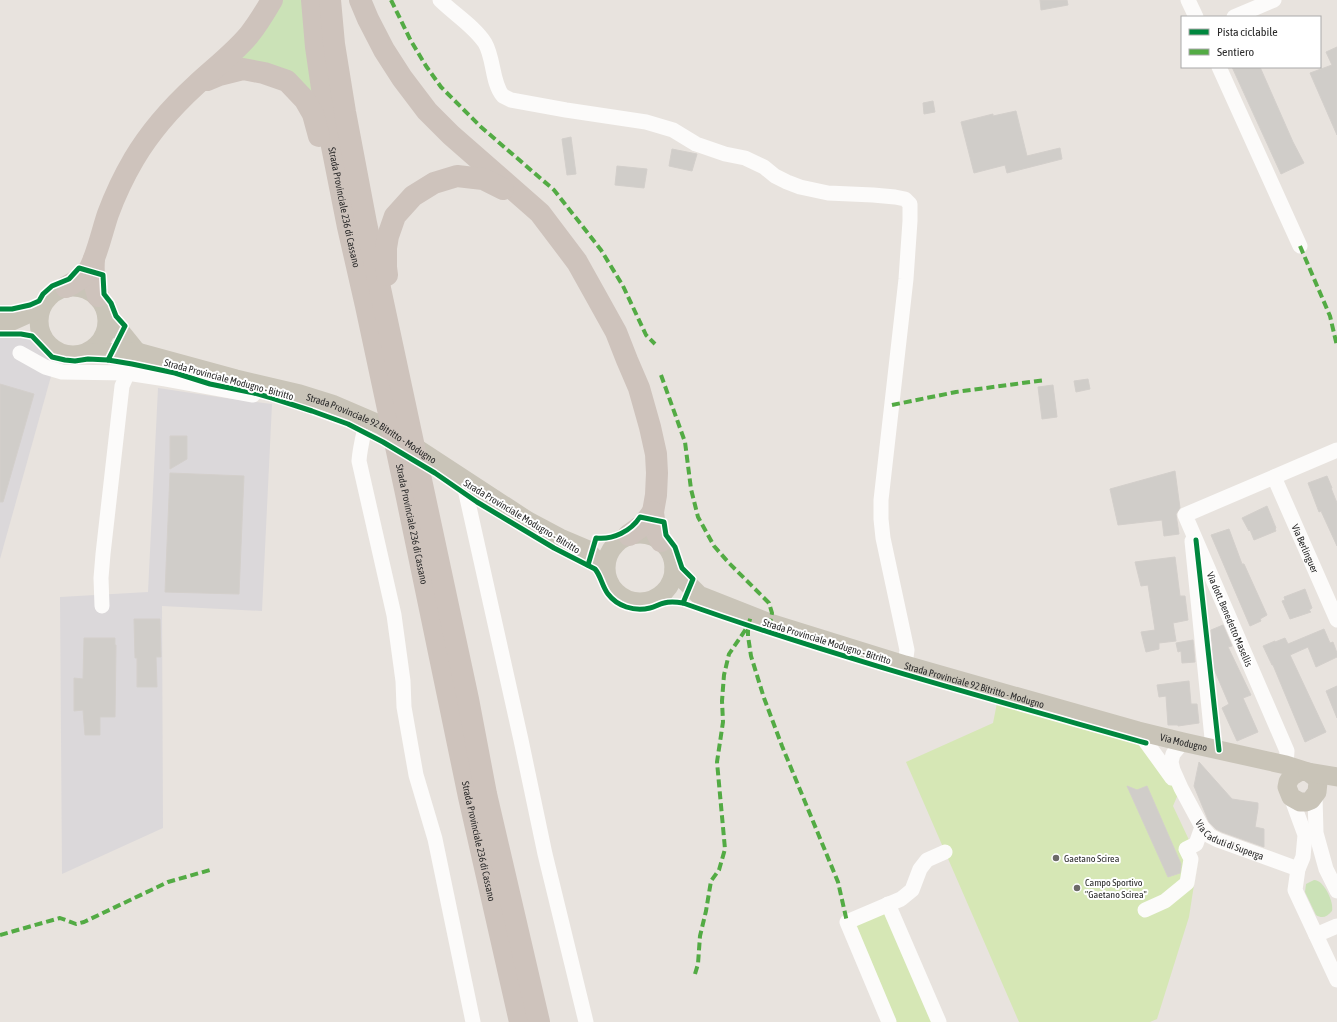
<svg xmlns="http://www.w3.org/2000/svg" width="1337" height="1022" font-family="'Asap Condensed',sans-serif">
	<rect width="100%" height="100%" fill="#e8e3de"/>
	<!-- industrial -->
	<g fill="#dbd8da">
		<polygon points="0,337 29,338 55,362 0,559"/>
		<polygon points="158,388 218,397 272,404 262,611 162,606 163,828 62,874 60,597 148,592"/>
	</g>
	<!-- green -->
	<g fill="#cbe2b7">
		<polygon points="281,0 303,0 314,92 245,65 238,55"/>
		<path d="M1314,880C1324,880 1334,902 1332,911C1327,917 1322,919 1316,915L1305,892L1306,884Z"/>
	</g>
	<!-- pitch -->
	<g fill="#d6e7b5">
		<polygon points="997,703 1144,746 1179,792 1173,806 1198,859 1189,917 1157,1019 1150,1022 1019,1022 906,762 993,723"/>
		<polygon points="884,902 937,1022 886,1022 843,920"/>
	</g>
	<!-- building -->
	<g fill="#d0cdc9" stroke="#d3cfcb">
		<polygon points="1040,0 1067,0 1068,5 1041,10"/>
		<polygon points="1337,47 1337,135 1310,73 1332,65 1326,52"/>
		<polygon points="1232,67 1260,67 1293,142 1304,163 1281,174"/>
		<polygon points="933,101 935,112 924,114 923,103"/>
		<polygon points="1016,111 1027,156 1060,148 1062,159 1007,173 1005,165 974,173 961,122 993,114 993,116"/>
		<polygon points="571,137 576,174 567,175 562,139"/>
		<polygon points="672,149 697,154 692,171 669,166"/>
		<polygon points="617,166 647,169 644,188 615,185"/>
		<polygon points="1088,379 1090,389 1076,392 1074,381"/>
		<polygon points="0,384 34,394 3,502 0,502"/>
		<polygon points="1053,385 1057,417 1042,419 1038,387"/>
		<polygon points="170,436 187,436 187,459 170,469"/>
		<polygon points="1175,471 1180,508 1176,514 1179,534 1164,536 1162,520 1118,525 1110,489"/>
		<polygon points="170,473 244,476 239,594 165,592"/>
		<polygon points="1327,476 1332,488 1331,488 1337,503 1337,546 1321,511 1319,512 1308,483"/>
		<polygon points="1267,506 1276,528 1275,529 1276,531 1254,540 1250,530 1249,531 1242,518"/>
		<polygon points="1229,529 1242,564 1244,564 1267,615 1260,619 1261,621 1250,626 1211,535"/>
		<polygon points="1175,557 1180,596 1185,596 1188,620 1173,623 1176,641 1159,643 1159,649 1146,652 1141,632 1155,630 1148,585 1141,586 1135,562"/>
		<polygon points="1305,589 1312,608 1309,610 1311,612 1290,619 1282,601 1285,600 1284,597"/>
		<polygon points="134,619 160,619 161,657 156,657 157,687 137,687 137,658 135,658"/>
		<polygon points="1223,625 1232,646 1228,647 1251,695 1243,698 1258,732 1237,741 1222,708 1229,704 1214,669 1211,630"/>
		<polygon points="1324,629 1330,643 1333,642 1337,653 1337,657 1316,667 1308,647 1290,655 1326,732 1305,742 1273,665 1272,665 1263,646 1275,641 1275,642 1285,638 1288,644"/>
		<polygon points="84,638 115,638 115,645 116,645 115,717 100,717 100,735 85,735 83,710 74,711 74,678 83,679"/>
		<polygon points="1193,640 1195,662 1182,663 1181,651 1178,652 1176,643"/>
		<polygon points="1189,681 1191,704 1197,704 1199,723 1178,726 1178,725 1168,725 1166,696 1159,697 1157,685"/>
		<polygon points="1337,686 1337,718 1326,691"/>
		<polygon points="1199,762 1232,799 1258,803 1258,808 1255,827 1264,829 1264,847 1222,832 1216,829 1209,822 1194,786"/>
		<polygon points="1127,786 1137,790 1147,786 1181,864 1180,873 1168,877"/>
	</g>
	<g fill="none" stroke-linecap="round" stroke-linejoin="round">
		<!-- minor -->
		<g stroke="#fcfbfa" stroke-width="15">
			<path d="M440,0C454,14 474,26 485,43C494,58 492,84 503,96C505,97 509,99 511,100L566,110L646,122L673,130L696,144L725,154L745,158L764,167L775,176L787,182L800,187L828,193L873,195L895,197L905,199L910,204V221L906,279L881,500V519L883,538L907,650L905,665"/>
			<polyline points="1188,0 1196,17"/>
			<polyline points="1234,17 1274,0"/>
			<polyline points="1219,67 1300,246"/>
			<polyline points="20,353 45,367 62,372 127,373 166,379 253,395 259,384"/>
			<path d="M367,419C364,433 360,446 359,461L394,615L403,681L404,707L416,775L435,839L473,1022"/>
			<path id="s1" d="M1274,477L1337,620"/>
			<polyline points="463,480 521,740 545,854 586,1022"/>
			<polyline points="1192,541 1213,748"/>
			<polyline points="102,606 101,578 103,554 122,386 137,352"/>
			<polyline points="1138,731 1172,778"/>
			<path id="s2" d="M1183,742L1173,754L1171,762L1173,770L1181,788L1202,827L1210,836L1218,840L1298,869"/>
			<polyline points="1286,765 1287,751 1185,515 1337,450"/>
			<polyline points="1315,796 1316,833 1326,869 1337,891"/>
			<polyline points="1291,797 1305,835 1303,857 1298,869 1295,890 1337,980"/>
			<polyline points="888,904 939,1022"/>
			<polyline points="1145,910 1165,901 1187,883 1191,859 1186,849 1196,844 1202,827"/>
			<polyline points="1316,935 1337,926"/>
			<polyline points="889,1022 847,922 901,899 912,890 920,869 927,860 945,852"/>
		</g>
		<!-- major -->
		<g stroke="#c9c4b8" stroke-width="19">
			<circle cx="73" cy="321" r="34"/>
			<polyline points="108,316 137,352"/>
			<polyline points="0,321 12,321 41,308"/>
			<path id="s3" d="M86,353L137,352L236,379L300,394L332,404L381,425L528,521L560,538L586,549L605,570"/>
			<circle cx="640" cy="568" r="34"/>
			<path id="s4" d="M674,569L682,578L699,595L770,623L905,665L1138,731L1183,742L1286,765L1308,772L1316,778L1318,782L1317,792L1311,800L1306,802H1300L1291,797L1287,787L1288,782L1291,777L1299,772L1303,771"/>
			<polyline points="1308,772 1337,777"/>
		</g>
		<!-- highway -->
		<g stroke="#cec3bc" stroke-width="22">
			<path id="s5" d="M312,0L316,47L326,116L348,227L366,306L407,498L469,797L520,1022"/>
			<polyline points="330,0 334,44 345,112 366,223 468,699 486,794 539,1022"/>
			<polyline points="360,0 368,19 384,50 402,78 427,111 451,135 540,213 577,262 596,296 616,332 627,360 639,388 650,427 656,454 657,473 656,495 653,512 654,520 657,533 661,541"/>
			<polyline points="207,80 219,75 243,69 264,73 287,81 305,100 313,114 319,136"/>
			<path d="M94,259C93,272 94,284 98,296"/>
			<polyline points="387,275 386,267 386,248 388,236 395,216 413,196 434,183 457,176 483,179 503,189"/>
			<path d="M66,287C74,283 82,278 88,271C96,260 103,228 108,214C115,195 124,176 134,159C150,132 172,107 196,85C213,69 233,54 249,35C258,24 265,12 272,0"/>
			<polyline points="629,535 643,525 653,512"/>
		</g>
		<!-- quiet -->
		<g stroke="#53ab44" stroke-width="4" stroke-dasharray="8 4" stroke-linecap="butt">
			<polyline points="391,0 411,41 426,66 441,87 481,127 554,190 587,232 601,250 623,286 646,335 655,344"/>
			<polyline points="1300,246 1330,316 1337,346"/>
			<polyline points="661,375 685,442 691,489 698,517 714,546 729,563 769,603 772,613 770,623"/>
			<polyline points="892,405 956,392 1045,380"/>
			<polyline points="748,628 748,636 751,656 764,698 782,746 838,882 847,922"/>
			<polyline points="0,935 60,918 76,924 84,922 168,882 210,870"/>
			<polyline points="695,974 698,964 700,936 706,911 711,881 719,870 725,849 717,762 723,722 722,701 724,675 729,654 748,626 751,616"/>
		</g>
		<defs>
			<g id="cycleway">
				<polyline points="0,309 12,309 30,305 39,301 43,294 52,286 69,279 79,268 103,275 104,294 111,303 116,316 125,326 108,360"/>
				<path d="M0,334H21L32,336L52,357L65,360L75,361L88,359L108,360L132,364L175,373L210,384L254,393L272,398L312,411L348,424L383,442L435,473L477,502L554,548L595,569C601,576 602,586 608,594C617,606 634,612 650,608C655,607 659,604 664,603C671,601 677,602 683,603C835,657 991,699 1146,743"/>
				<polyline points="1196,540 1219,750"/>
				<path d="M588,565L596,538C613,540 631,531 640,517L664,522L666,535L675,547L682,568L693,579L683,603"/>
			</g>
		</defs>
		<!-- cycleway casing -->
		<use href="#cycleway" stroke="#fff" stroke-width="8"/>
		<!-- cycleway -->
		<use href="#cycleway" stroke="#00873e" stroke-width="5"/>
	</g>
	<!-- markers -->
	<g fill="#6c6a68" stroke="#fff" stroke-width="1.5">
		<circle cx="1056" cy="858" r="4"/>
		<circle cx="1077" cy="888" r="4"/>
	</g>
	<g text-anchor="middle" stroke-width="4" stroke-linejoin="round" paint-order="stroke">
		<!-- street labels -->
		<g font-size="10" fill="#292929" stroke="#fff">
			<text dy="4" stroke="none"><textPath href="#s5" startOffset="210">Strada Provinciale 236 di Cassano</textPath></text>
			<text transform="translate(229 379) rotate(15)" y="4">Strada Provinciale Modugno - Bitritto</text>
			<text dy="4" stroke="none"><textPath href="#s3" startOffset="299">Strada Provinciale 92 Bitritto - Modugno</textPath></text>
			<text transform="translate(522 516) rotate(31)" y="4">Strada Provinciale Modugno - Bitritto</text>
			<text dy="4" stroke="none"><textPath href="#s5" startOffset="534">Strada Provinciale 236 di Cassano</textPath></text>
			<text dy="4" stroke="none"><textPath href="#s1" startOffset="78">Via Berlinguer</textPath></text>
			<text transform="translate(1230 619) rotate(67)" y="4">Via dott. Benedetto Masellis</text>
			<text transform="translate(827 641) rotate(17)" y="4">Strada Provinciale Modugno - Bitritto</text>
			<text dy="4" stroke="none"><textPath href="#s4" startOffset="326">Strada Provinciale 92 Bitritto - Modugno</textPath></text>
			<text dy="4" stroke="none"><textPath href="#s4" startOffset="543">Via Modugno</textPath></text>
			<text dy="4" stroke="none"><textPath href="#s2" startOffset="127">Via Caduti di Superga</textPath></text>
			<text dy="4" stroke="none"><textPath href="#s5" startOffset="858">Strada Provinciale 236 di Cassano</textPath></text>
		</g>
		<!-- poi labels -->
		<g font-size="10" fill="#292929" stroke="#fff" text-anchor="start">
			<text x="1064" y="862">Gaetano Scirea</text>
			<text x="1085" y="886">Campo Sportivo<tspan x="1085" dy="12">"Gaetano Scirea"</tspan></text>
		</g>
	</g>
	<!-- legend -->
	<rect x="1181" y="16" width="140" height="52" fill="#ffffff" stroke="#a9a9a9"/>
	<rect x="1189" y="29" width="20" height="6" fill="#00873e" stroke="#a9a9a9"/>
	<text x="1217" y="36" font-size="12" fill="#292929">Pista ciclabile</text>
	<rect x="1189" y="49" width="20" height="6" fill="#53ab44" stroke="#a9a9a9"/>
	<text x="1217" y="56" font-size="12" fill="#292929">Sentiero</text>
</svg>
